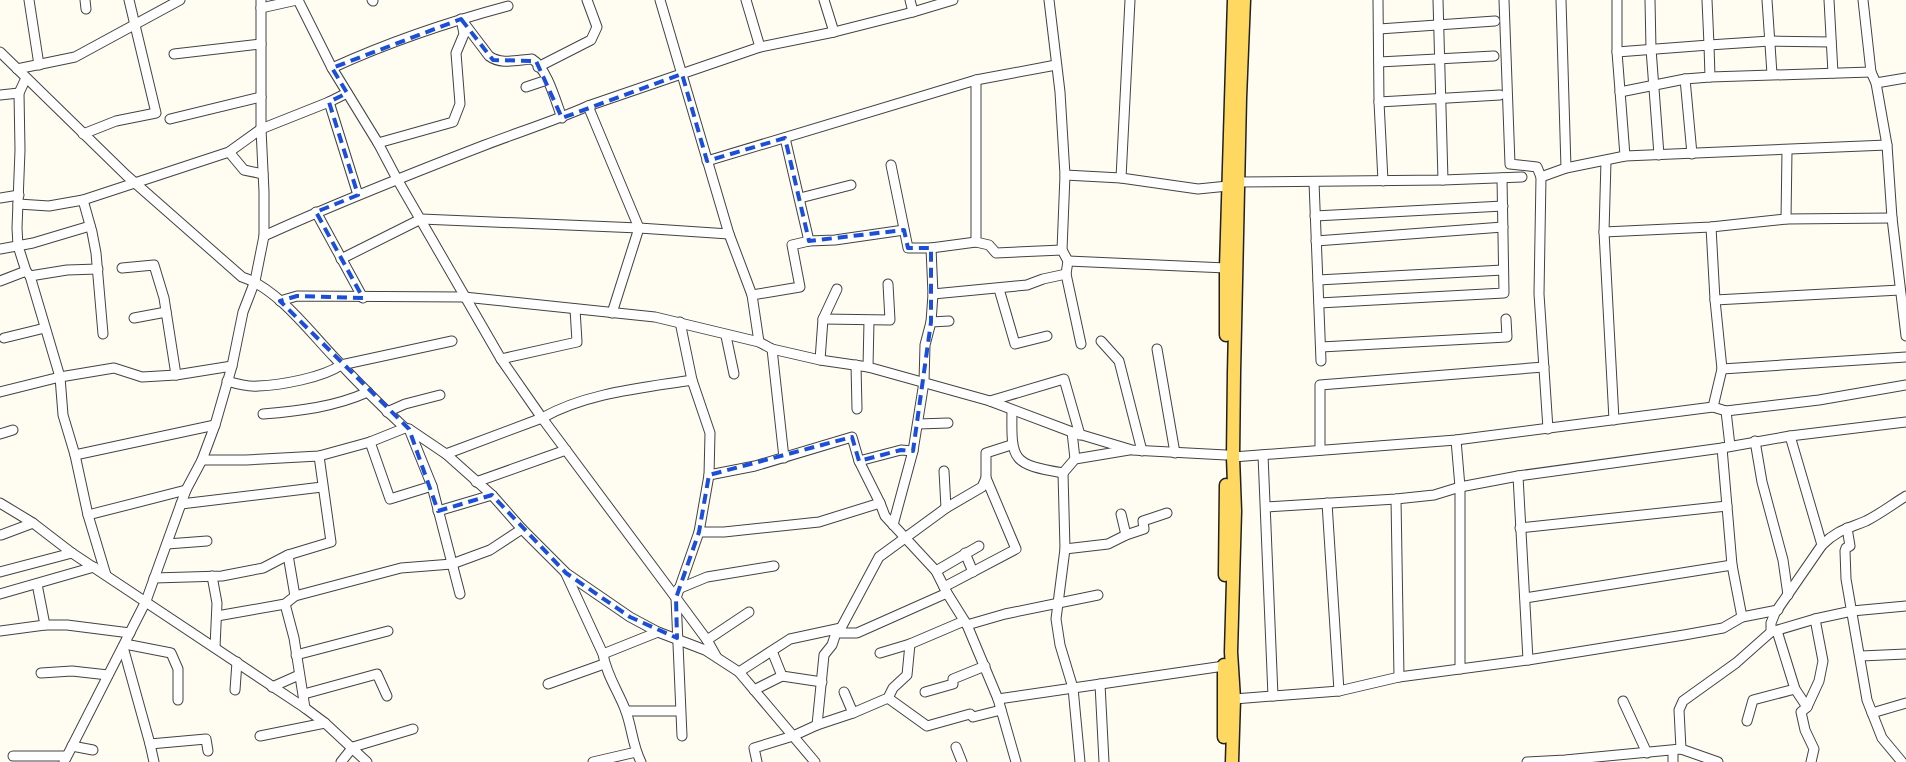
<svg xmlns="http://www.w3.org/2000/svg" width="1906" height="762" font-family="Bitter,serif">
	<rect width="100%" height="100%" fill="#fffcf2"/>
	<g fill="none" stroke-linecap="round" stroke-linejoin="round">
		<defs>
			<g id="minor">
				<polyline points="29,0 39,65"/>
				<polyline points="85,0 86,9"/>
				<polyline points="298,0 332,68 378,143 397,179 501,359 542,418 676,598 682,736"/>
				<polyline points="372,0 373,1"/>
				<polyline points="660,0 729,234 752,295 759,342"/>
				<polyline points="746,0 760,47"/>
				<polyline points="824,0 834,32"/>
				<polyline points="910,0 913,12"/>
				<polyline points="1049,0 1060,92 1065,175 1062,250 1068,261 1066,274 1081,344"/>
				<polyline points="1378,0 1379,102 1383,181"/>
				<polyline points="1438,0 1443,180"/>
				<polyline points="1504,0 1510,164 1537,167 1541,177 1539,294 1548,429"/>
				<polyline points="1561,0 1566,168"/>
				<polyline points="1617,0 1617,52 1625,156"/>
				<polyline points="1650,0 1651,49 1659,155"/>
				<polyline points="1707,0 1709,45 1770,41 1831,42"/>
				<polyline points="1767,0 1772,74"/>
				<polyline points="1829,0 1833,73"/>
				<polyline points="1863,0 1871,72 1876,83 1887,145 1892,218 1906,336"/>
				<polyline points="261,8 297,0"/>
				<path d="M464,23L489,56C501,65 517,60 532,59C547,68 556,102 562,118"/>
				<polyline points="1379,29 1495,21"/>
				<path d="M0,52L126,175L242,277C277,288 309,331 334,357C357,382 380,405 405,428L409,429L446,454L492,495L522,529L566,573L630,617L658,632L705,650L739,672L815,762"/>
				<polyline points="1617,52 1709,45 1710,77"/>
				<polyline points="174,54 261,44"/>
				<polyline points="1379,62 1494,56"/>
				<polyline points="538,67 591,40 597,27 587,0"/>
				<path d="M332,68C389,42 448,22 508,6"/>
				<polyline points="17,69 75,57 180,0"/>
				<polyline points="26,78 19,93 20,150 17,228 18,246 26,271 30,276 60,377 63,415 75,455 88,515 106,575"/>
				<polyline points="1685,79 1692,154"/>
				<polyline points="976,80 976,242"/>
				<polyline points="1876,83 1906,78"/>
				<polyline points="526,87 547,80"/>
				<polyline points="1620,92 1685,79 1710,77 1871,72"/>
				<polyline points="0,95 19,93"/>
				<polyline points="329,102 358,195"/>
				<polyline points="1379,102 1500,95"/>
				<polyline points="588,106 639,228 612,313"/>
				<polyline points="170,119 261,97"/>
				<polyline points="83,134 116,121 156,113 129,0"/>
				<polyline points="785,138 809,241"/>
				<polyline points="378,143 453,122 460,104 456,53 464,34 461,19"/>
				<polyline points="229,152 244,170 263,174"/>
				<polyline points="707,161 976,80 1056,65"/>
				<polyline points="1606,161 1604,232 1614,420"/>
				<polyline points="891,165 908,248 931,248 976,242 989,245 996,253 1062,250"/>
				<polyline points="1065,175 1121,178 1198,189 1228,186"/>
				<polyline points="1541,177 1566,168 1625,156 1887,145"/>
				<polyline points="1121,178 1130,0"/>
				<polyline points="1238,182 1443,180 1522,177"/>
				<polyline points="1314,182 1321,361"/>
				<polyline points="0,198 19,195"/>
				<polyline points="800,198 851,185"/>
				<polyline points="83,200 92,232 96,253 103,334"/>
				<polyline points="18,204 49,206 83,200 229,152 261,129 329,102 347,93"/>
				<polyline points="316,212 363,298"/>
				<polyline points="1315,216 1503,206"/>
				<polyline points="1786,219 1787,151"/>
				<polyline points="1711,227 1715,300 1722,369 1713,407"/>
				<polyline points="1604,232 1711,227 1786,219 1892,218"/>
				<path d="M264,236C336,203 410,174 485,145C519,132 554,121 588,106L760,47L834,32L913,12L953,0"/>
				<polyline points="1316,241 1503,227"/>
				<polyline points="0,249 33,243 90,226"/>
				<polyline points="341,259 421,219 639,228 729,234"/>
				<polyline points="1068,261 1226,268"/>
				<polyline points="122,268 154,265 164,298 176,375"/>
				<polyline points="30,276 67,270 98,269"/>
				<polyline points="1318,280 1503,270"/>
				<polyline points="0,281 26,271"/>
				<polyline points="999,289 1015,344 1047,336"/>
				<polyline points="933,294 1027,285 1043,279 1066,274"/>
				<polyline points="752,295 800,287 792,245 809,241 835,240 904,230"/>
				<polyline points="1715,300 1900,290"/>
				<polyline points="280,301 297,296 464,297 655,317 759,342 772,349 820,360 868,367 990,401 1072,432 1132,450 1226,455"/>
				<polyline points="1319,303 1504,293 1502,178"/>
				<polyline points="134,318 166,312"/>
				<polyline points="823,319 890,320 888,284"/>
				<polyline points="680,322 692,380 710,433 709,475 699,532 676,598 707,640 716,656"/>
				<polyline points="931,322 949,321"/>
				<polyline points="726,336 734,374"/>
				<polyline points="4,338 45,328"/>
				<polyline points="1101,341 1119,361 1142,451"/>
				<polyline points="1321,347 1507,337 1506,319"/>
				<polyline points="772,349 784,458"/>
				<polyline points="1157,349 1175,453"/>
				<polyline points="501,359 577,342 575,309"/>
				<polyline points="820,360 823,319 837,289"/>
				<polyline points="856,365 857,409"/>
				<polyline points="868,367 869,321"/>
				<polyline points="1722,369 1906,357"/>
				<path d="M227,381C237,384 248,387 258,386C281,385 322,378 341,365L452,341"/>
				<polyline points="0,392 60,377 114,368 142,377 176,375 232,366"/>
				<polyline points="990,401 1064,379 1080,435"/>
				<path d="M1012,411C1011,462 1013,464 1063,473L1075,459L1129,450"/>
				<polyline points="1726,411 1819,400 1906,385"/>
				<polyline points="387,412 405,404 440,395"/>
				<path d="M263,414C300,411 334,407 368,392"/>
				<polyline points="918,424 948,423"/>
				<polyline points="409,429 432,486 460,594"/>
				<polyline points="1072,432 1075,459"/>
				<polyline points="0,434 13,430"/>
				<polyline points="1790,436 1822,545"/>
				<polyline points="1456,440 1460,487 1460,669"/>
				<polyline points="1755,441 1762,482 1783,560 1788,595"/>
				<polyline points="370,442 390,499 432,486"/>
				<polyline points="1722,448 1732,565 1742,617"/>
				<polyline points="1320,450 1320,385 1544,367"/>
				<path d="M446,454L542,418C586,393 642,388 692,380"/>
				<polyline points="75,455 215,425"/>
				<polyline points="1263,455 1273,696"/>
				<polyline points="1233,457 1456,440 1713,407 1726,411 1730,446"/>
				<polyline points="202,460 246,460 319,456 370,442 405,428"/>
				<polyline points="859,461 901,450 913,451"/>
				<polyline points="944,471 946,508"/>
				<polyline points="1063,473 1065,549 1056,619 1060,645 1073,688 1080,762"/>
				<polyline points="709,475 755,466 852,437 859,461 880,503 885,516 936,571 947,593 967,625 998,699 1016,762"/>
				<polyline points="1518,476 1528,660"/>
				<polyline points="476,482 566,450"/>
				<polyline points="1396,499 1399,677"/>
				<polyline points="0,503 33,523 72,553 305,708 325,723 367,762"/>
				<polyline points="1327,503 1339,691"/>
				<polyline points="181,504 322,487"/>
				<polyline points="1266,507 1396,499 1434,495 1460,487 1518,476 1722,448 1790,436 1906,422"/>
				<polyline points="438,511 492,495"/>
				<polyline points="1121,514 1126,535"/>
				<polyline points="88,515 186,490"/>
				<polyline points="893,525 913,451 924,382 925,345 931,322 933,294 931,248"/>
				<polyline points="1520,528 1727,506"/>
				<polyline points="1847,528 1850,546 1846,548 1845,551 1846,579 1867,700 1882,738 1902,762"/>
				<polyline points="699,532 724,532 819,522 880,503"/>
				<polyline points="1,535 33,523"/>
				<polyline points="167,544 207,541"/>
				<polyline points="1065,549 1108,544 1126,535 1144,529 1143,521 1167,513"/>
				<polyline points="965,553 973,572"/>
				<polyline points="288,555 295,596"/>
				<polyline points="936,571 979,546"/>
				<polyline points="0,572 72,553"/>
				<path d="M566,574L603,654C606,674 618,691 625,709C632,726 632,745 641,762"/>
				<polyline points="212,576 217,603 215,647"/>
				<polyline points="154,578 222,576 263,568 288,555 331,542 319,456"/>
				<polyline points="37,584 45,625"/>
				<polyline points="944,587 1016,549 986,478 986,453 1011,445"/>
				<polyline points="678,589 707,577 774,566"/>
				<polyline points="0,594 94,567"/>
				<polyline points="1525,598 1732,565"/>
				<polyline points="285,604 294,638 305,708"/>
				<polyline points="217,616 285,604 295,596 401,568 452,564 490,550 522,529"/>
				<polyline points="967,625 1005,614 1098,595"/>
				<polyline points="0,631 45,625 67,625 130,633"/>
				<polyline points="1777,631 1795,689 1807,707 1801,712 1805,730 1814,749 1811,762"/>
				<polyline points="1771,632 1815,619 1852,611 1906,606"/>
				<polyline points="836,633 857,633 947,593"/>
				<polyline points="707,640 749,612"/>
				<polyline points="125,644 171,653 178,669 178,700"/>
				<polyline points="123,647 150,744 154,762"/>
				<polyline points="772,651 782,676 822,682"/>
				<polyline points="880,653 910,644 964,621"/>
				<polyline points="603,654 658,632"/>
				<polyline points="296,655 388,631"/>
				<polyline points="1861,656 1906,654"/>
				<polyline points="739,672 790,639 841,628"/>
				<polyline points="41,673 72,671 108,675"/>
				<polyline points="548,684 604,664"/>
				<polyline points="1100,684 1104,762"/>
				<polyline points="272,687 299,675"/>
				<polyline points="235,690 237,662"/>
				<polyline points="754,690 782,676"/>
				<polyline points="844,692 853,713"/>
				<polyline points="925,692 953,684 953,679 985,666"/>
				<polyline points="304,694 377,674 387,696"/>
				<polyline points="888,698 927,726 970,714 973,717 1001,710"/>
				<polyline points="998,699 1224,666"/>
				<polyline points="1234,699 1339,691 1399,677 1528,660 1684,635 1723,628 1742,617 1778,610"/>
				<polyline points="1623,701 1647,753"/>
				<polyline points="1807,707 1819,681 1823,661 1815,619"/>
				<polyline points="626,711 680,711"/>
				<polyline points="1872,713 1906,703"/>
				<polyline points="1747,721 1753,700 1795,689"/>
				<polyline points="817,725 824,655 832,645 836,633 841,628 879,557 946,508 982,487 986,478"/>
				<polyline points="260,736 325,723"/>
				<polyline points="150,744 206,739 208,751"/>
				<polyline points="72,746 93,750"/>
				<polyline points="956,747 962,762"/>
				<path d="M1681,749L1679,710L1683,701L1736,663L1771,632V623L1775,613L1822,545C1837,530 1847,529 1866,521C1880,514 1893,504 1906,496"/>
				<polyline points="13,756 66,756"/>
				<polyline points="64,762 146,601 186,490 202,460 215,425 232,366 243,312 255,281 264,236 264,192 261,129 261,0"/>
				<polyline points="341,762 353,747 413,729"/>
				<polyline points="593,762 636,752"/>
				<polyline points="757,762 754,748 793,736 817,725 853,713 888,698 893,688 907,675 910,644"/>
				<polyline points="1527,762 1565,760 1681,749 1718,762"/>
				<polyline points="1673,762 1673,751"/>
			</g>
			<g id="primary">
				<polyline points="1226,335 1226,268 1234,0"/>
				<polyline points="1225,575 1226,485"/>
				<polyline points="1224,737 1224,665"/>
				<polyline points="1232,762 1234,699 1231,652 1235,511 1233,457 1234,373 1240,98 1244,0"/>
			</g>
		</defs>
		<!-- minor casing -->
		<use href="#minor" stroke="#434343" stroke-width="11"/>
		<!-- primary casing -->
		<use href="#primary" stroke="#212121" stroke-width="15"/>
		<!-- minor -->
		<use href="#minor" stroke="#fff" stroke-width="9"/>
		<!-- primary -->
		<use href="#primary" stroke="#ffd862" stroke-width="12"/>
	</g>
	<!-- marked area -->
	<path fill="none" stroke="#1d4ed8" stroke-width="4" stroke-dasharray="10 6" stroke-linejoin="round" d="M461,19L493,60L536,61L562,118L682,74L707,161L785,138L809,241L904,230L908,248H931V322L913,451L901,450L859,461L852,437L709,475L699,532L676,598L677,638L630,617L566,573L492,495L438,511L409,429L280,301L297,296L363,298L316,212L358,195L329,102L347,93L332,68Z"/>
</svg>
